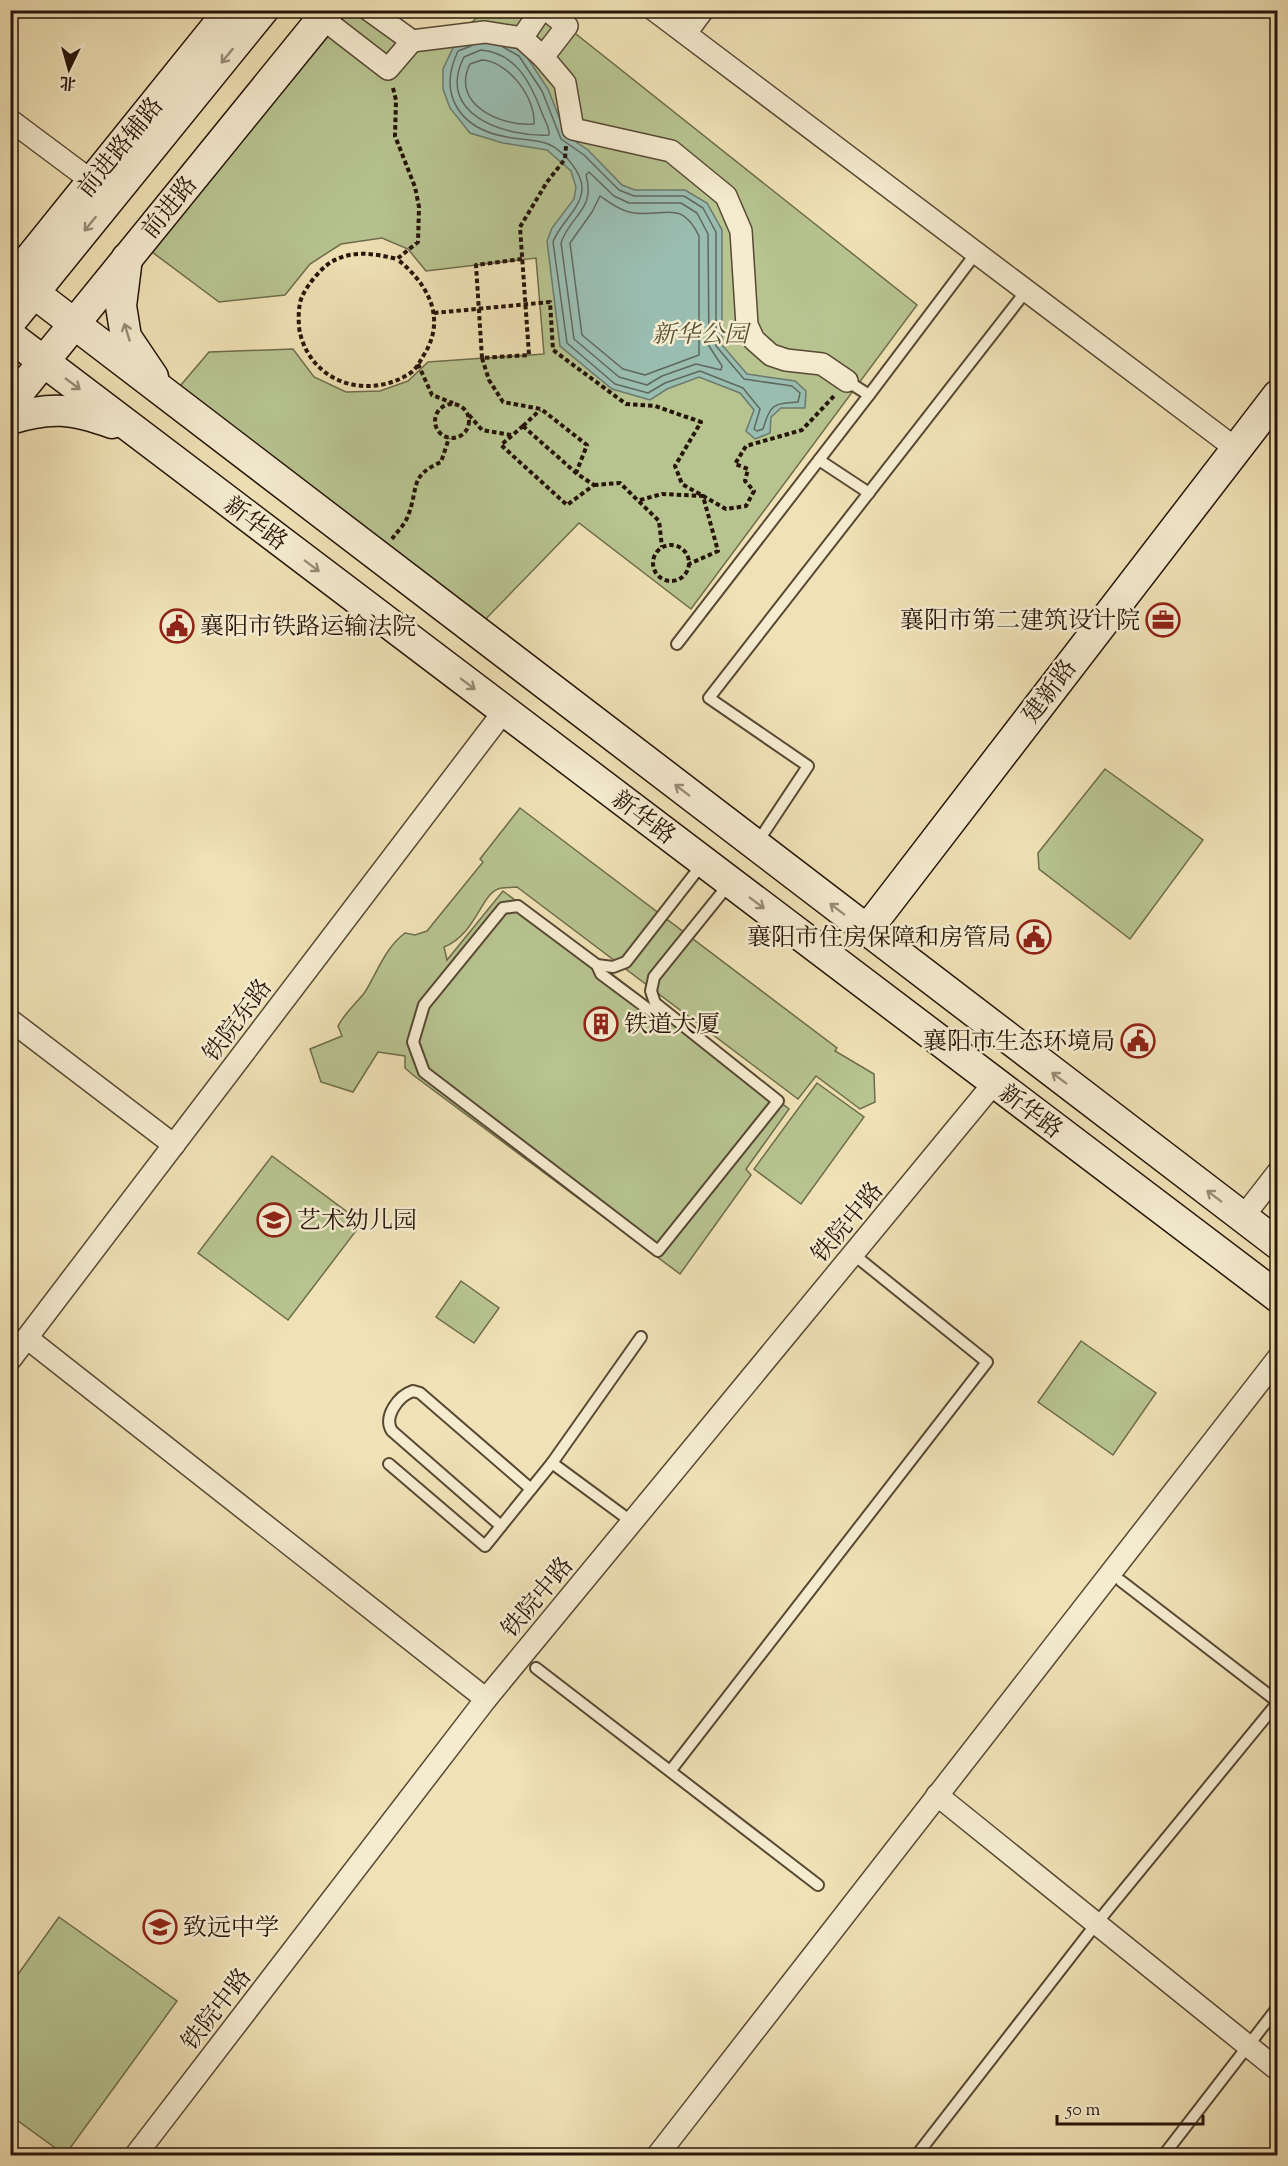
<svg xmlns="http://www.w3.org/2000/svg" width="1288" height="2166" font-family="'Sorts Mill Goudy','Noto Serif SC',serif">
	<rect width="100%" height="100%" fill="#f0e2b6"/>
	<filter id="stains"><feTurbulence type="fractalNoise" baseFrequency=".00333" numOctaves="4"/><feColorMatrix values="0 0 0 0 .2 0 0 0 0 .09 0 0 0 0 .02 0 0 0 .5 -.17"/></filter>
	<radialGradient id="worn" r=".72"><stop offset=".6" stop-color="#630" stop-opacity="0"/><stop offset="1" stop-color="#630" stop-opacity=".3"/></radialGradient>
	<!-- green -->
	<g fill="#b7c490" stroke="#6e6c4c" stroke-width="1.5">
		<polygon points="329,11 387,11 420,33 460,32 485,11 547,11 917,305 691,609 579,523 474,631 169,399 209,352 293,349 314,377 346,392 380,391 408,381 428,362 544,354 536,258 426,271 408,249 382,238 341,244 310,264 285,295 219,302 140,243"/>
		<polygon points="1105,769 1203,840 1130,939 1039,869 1038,853"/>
		<path d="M520,808L837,1048L835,1051L874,1074L875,1102L860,1109L816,1076L798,1099L517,887C511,888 503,887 498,889C481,895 475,935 444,947L447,960L503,891L789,1109L746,1169L751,1175L680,1274L413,1075L405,1068V1056L378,1052L353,1092L321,1082L310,1049L342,1036L338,1026C346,1011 356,1004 365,992C378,971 385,948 405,933L415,935L427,931L483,862L480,859Z"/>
		<polygon points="817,1083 864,1117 801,1204 754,1169"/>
		<polygon points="272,1156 362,1223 288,1320 198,1253"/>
		<polygon points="461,1281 499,1308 474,1343 436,1317"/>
		<polygon points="1081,1341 1156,1393 1113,1455 1038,1402"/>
		<polygon points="59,1917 177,2001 65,2155 10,2115 11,1984"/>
	</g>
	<!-- water -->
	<polygon fill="#9abdb1" stroke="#6c796e" stroke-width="1.5" points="499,38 523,51 548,89 566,135 588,150 622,185 635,190 685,190 707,203 722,230 722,345 747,374 795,381 806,391 805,408 781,408 771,417 770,433 755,439 746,431 754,410 740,393 699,377 667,389 650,400 612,389 560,346 547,241 552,228 574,199 576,187 571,171 547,150 503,143 470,133 450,108 443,89 443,69 454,46"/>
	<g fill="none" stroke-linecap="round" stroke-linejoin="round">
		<!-- shore -->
		<g stroke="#60685d" stroke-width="1.5">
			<path d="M471,46L458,51C437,95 460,129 507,137C520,140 535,139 548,144C563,150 583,173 582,190C580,210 560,223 553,242L567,343L615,384L648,393L665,383L700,371L743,388L760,409L754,429L757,431L763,429C771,404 772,404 798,402L800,393L792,386L744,379L716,346V232L703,208L684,196H634L619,190L584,155L561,139L542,91L519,56L503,47"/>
			<path d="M481,50C516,53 531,83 542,113C545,121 550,128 549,135C504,137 435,114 464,57Z"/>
			<path d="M482,60C508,61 536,98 534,124C501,127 450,104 470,64Z"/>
			<path d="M589,172L614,196L629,203H681L697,213L708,234L709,346L722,366L721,370L696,364L662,376L647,385L619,377L574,339L561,243C570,215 596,210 586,175Z"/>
			<path d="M600,196C609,202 617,209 629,212C661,220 680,196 699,236V355L645,375L623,369L582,335L570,243L592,212Z"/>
		</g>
		<defs>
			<g id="lane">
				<polyline points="869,395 976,253"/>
				<polyline points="819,460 869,493"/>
				<polyline points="677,644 869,395 847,381"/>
				<polyline points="757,843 808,766 709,698 1026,291"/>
				<polyline points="703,863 626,962 613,967 597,965 518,906 503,908 424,1005 413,1042 424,1072 658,1251 778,1101 655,1003 651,991 654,977 729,884"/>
				<polyline points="597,965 601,974 652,1012 668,1017"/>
				<polyline points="552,1463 641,1337"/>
				<polyline points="389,1464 485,1546 552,1463 632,1522"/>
				<path d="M501,1526L392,1431C383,1417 398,1396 413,1391L420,1393L531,1489"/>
				<polyline points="536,1668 818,1885"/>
				<polyline points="671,1770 987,1362 853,1254"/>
				<polyline points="916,2156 1096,1924 1278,1702 1121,1581"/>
				<polyline points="1163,2156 1278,2007"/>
			</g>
			<g id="street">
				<polyline points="654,10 1235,448"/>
				<polyline points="322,18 388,69 412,41 369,10"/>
				<polyline points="686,33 703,10"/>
				<polyline points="522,38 541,10"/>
				<polyline points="412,41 485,32 522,38 543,57 567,26 547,10"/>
				<polyline points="543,57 565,83 573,129 671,151 726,196 741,231 747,325 754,340 771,355 786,360 822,364 847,381"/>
				<polyline points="10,120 101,188"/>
				<polyline points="10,1020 174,1145"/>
				<polyline points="1243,1217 1278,1172"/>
				<polyline points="27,1338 486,1699"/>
				<polyline points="10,1360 504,711"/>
				<polyline points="937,1795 1278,2070"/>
				<polyline points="135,2156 486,1699 994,1083"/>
				<polyline points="657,2156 1278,1358"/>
			</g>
			<g id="secondary">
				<polyline points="127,258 121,306 126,337 153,377"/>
				<polyline points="10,283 230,10"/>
				<polyline points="34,293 1278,1244"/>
				<polyline points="10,322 263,10"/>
				<polyline points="10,336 1278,1297"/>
				<polyline points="10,403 329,10"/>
				<path d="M10,419C51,406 73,409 112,423"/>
				<polyline points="866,931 1278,395"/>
			</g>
		</defs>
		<!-- lane casing -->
		<use href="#lane" stroke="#584834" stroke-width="14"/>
		<!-- street casing -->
		<use href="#street" stroke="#584834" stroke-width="24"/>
		<!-- secondary casing -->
		<use href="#secondary" stroke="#261409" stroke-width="33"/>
		<!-- path -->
		<g stroke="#261409" stroke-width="4" stroke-dasharray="4.5 3" stroke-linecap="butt">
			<path d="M393,88L396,100L395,136L415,187L419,207L418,242L397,259C376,254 355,250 335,260C324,264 306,286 302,297C298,304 298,325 300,333C312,383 367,400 409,374C417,369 420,361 425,353C447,316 426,282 397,259"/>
			<polyline points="522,259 476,265 482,358 529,355 520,227 547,182 565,159 566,146"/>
			<polyline points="434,313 550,302 553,350 626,404 655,406 701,422 675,466 682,484 726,509 746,506 754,491 745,481 748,469 735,464 746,446 802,430 834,396"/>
			<polyline points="482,358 489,380 503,402 541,409 587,445 576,473"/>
			<polyline points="418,364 432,395 453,403"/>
			<circle cx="452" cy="421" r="17"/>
			<polyline points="469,415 482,430 511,435"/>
			<polygon points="523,426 576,473 594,485 567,505 501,445"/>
			<polyline points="523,426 540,410"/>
			<polyline points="594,485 620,483 659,521 662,547"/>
			<polyline points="640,500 662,494 703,496 718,551 689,564"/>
			<path d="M392,539C397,532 405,524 408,516C419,487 409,476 441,462L449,438"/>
			<circle cx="671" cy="563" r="18"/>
		</g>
		<!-- lane -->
		<use href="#lane" stroke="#f5ecd0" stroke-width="10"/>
		<!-- street -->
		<use href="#street" stroke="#f5ecd0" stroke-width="21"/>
		<!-- secondary -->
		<use href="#secondary" stroke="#f5ecd0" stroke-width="30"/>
	</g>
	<!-- one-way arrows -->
	<defs><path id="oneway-shaft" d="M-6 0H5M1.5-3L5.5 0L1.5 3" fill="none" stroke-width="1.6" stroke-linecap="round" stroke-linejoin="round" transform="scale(1.5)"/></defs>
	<g stroke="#988b76">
		<use href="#oneway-shaft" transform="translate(227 56) rotate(129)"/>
		<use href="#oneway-shaft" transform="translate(90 224) rotate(129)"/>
		<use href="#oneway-shaft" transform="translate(127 332) rotate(-107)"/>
		<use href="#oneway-shaft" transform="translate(73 384) rotate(37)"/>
		<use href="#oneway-shaft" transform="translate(312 566) rotate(37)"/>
		<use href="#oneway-shaft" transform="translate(468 684) rotate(37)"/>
		<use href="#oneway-shaft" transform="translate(682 790) rotate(-143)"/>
		<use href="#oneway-shaft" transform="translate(757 903) rotate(37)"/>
		<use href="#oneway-shaft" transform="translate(837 909) rotate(-143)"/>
		<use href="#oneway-shaft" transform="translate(1059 1078) rotate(-143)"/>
		<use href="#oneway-shaft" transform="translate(1214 1196) rotate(-143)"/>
	</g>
	<!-- icons -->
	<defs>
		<symbol id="office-ring" viewBox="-11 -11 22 22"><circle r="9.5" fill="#f5ecd0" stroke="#8f2418" stroke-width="1.5"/><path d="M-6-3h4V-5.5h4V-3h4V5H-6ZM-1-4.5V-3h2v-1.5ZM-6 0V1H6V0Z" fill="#8f2418"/></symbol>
		<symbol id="civic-ring" viewBox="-11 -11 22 22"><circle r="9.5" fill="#f5ecd0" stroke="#8f2418" stroke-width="1.5"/><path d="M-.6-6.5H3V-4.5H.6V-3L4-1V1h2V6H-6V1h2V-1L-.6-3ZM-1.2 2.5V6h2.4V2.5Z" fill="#8f2418"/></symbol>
		<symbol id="building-ring" viewBox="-11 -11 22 22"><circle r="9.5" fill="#f5ecd0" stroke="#8f2418" stroke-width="1.5"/><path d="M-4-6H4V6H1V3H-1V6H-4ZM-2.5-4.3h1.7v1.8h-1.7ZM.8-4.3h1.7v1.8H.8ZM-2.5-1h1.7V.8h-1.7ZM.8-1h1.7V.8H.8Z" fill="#8f2418"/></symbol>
		<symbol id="school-ring" viewBox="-11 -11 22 22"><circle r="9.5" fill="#f5ecd0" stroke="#8f2418" stroke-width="1.5"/><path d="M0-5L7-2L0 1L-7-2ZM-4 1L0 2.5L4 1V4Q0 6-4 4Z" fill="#8f2418"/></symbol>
	</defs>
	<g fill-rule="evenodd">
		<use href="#office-ring" x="1144" y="601" width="38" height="38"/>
		<use href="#civic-ring" x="158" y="607" width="38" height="38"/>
		<use href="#civic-ring" x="1015" y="918" width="38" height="38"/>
		<use href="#building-ring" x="582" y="1005" width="38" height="38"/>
		<use href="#civic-ring" x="1119" y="1022" width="38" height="38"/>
		<use href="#school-ring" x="255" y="1201" width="38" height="38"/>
		<use href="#school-ring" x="141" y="1908" width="38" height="38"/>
	</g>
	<g text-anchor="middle" stroke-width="5" stroke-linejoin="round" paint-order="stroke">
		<!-- street labels -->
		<g font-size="24" fill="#261409" stroke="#f5ecd0">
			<text transform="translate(120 147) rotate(-51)" y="8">前进路辅路</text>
			<text transform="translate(169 207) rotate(-51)" y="8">前进路</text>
			<text transform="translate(256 523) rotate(37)" y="8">新华路</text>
			<text transform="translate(1049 691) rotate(-53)" y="8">建新路</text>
			<text transform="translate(644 817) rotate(37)" y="8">新华路</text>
			<text transform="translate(237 1020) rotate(-53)" y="8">铁院东路</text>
			<text transform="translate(1031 1111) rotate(37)" y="8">新华路</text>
			<text transform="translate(847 1222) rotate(-50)" y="8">铁院中路</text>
			<text transform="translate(537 1597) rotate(-50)" y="8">铁院中路</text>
			<text transform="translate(216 2009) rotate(-52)" y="8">铁院中路</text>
		</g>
		<!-- park labels -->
		<g font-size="24" font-style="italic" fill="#595238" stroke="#f5ecd0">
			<text x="700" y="342">新华公园</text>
		</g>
		<!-- poi labels -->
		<g font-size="24" fill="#261409" stroke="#f5ecd0" text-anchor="start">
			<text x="1140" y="628" text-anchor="end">襄阳市第二建筑设计院</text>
			<text x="200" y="634">襄阳市铁路运输法院</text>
			<text x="1011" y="945" text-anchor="end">襄阳市住房保障和房管局</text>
			<text x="624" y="1032">铁道大厦</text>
			<text x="1115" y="1049" text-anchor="end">襄阳市生态环境局</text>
			<text x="297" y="1228">艺术幼儿园</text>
			<text x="183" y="1935">致远中学</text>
		</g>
	</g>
	<!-- margin -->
	<rect width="1288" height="2166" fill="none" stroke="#f0e2b6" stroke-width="36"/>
	<rect x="12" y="12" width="1264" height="2142" fill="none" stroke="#261409" stroke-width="3"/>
	<rect x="18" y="18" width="1252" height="2130" fill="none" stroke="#261409" stroke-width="1.5"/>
	<!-- north arrow -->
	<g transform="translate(69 69) rotate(185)" stroke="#f5ecd0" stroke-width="4.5" paint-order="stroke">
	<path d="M0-4.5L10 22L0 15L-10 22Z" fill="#261409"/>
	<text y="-9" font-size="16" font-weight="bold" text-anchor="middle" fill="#261409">北</text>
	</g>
	<!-- scale -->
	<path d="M1057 2115v9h146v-9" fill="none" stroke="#261409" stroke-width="3"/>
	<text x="1066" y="2115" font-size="18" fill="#261409" stroke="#f5ecd0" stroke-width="4.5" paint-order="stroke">50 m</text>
	<rect width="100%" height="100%" filter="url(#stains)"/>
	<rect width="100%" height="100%" fill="url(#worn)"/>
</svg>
